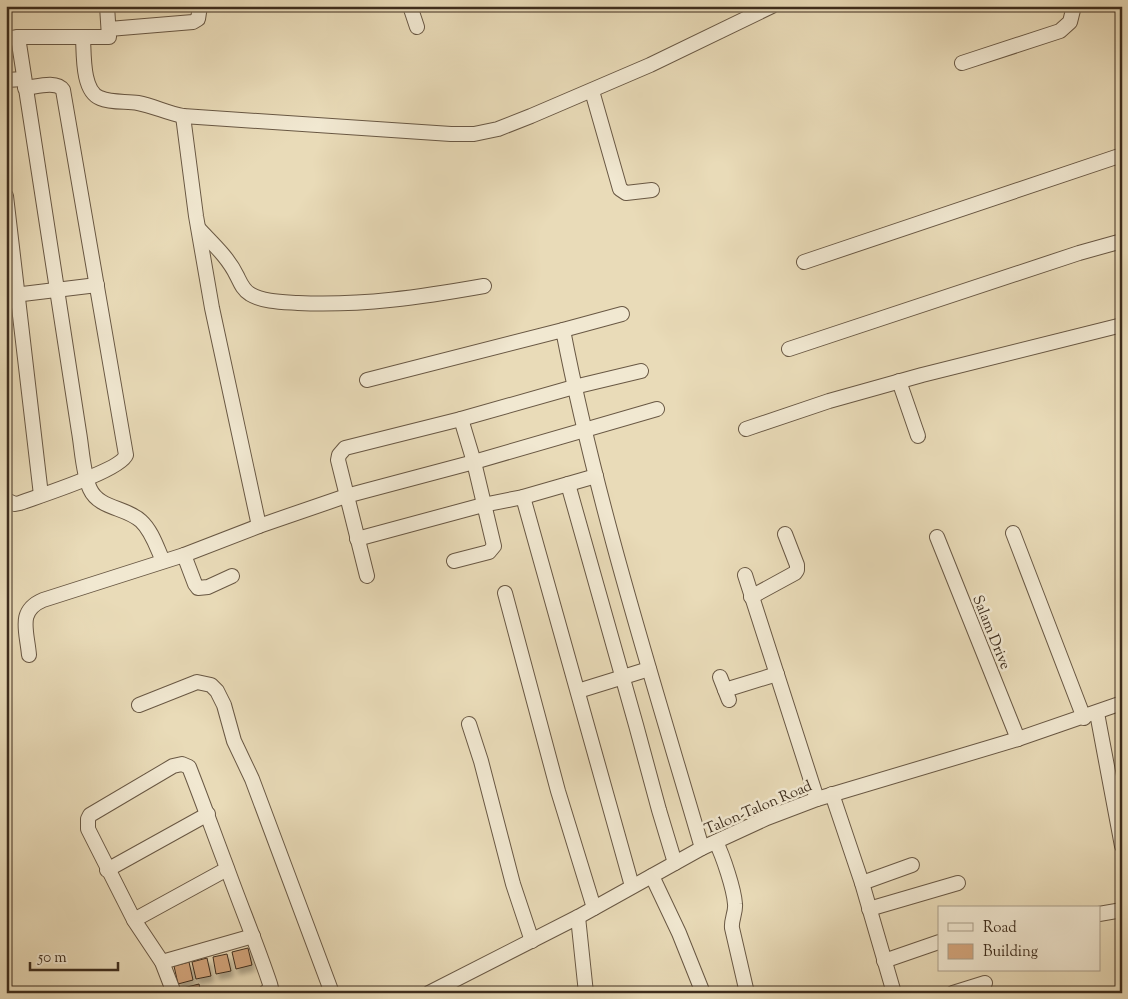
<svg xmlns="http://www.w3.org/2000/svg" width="1128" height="999" font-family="'Sorts Mill Goudy',serif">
	<defs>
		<filter id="shadow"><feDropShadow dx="3" dy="5.5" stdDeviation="2.5" flood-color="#0004"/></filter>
	</defs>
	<rect width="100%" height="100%" fill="#e9dbb8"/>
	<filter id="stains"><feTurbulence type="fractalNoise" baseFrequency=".004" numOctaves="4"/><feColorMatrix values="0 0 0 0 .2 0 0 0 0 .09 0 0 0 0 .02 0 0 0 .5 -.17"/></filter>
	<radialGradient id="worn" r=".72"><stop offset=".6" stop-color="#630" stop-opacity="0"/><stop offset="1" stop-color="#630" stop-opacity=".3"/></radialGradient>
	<!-- building -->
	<g fill="#d3a57c" stroke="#3e2d1d" filter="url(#shadow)">
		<polygon points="248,948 252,965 236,969 232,952"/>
		<polygon points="227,954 231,971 216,974 213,957"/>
		<polygon points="207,958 211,976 196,979 192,962"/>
		<polygon points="189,962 193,980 178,984 174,966"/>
		<polygon points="199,984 201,993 184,993 183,988"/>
	</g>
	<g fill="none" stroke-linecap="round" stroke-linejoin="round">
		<defs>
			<g id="minor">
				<polyline points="410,6 417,27"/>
				<polyline points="109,29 193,22 198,19 200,6"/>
				<path d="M18,37L79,432C82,449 83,474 90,489C99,509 126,507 141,521C152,531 157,548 163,561"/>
				<path d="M83,38C84,54 82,91 100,98C112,103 126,101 138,103C154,106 167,113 183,116L451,134H474L498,129L531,116L650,65L772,6"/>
				<polyline points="6,39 18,37 109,37 107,6"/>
				<polyline points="962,63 1060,31 1070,22 1074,6"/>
				<polyline points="6,80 24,79"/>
				<polyline points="592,91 620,189 626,193 652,190"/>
				<polyline points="183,116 196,216 212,308 259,526"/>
				<polyline points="6,196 41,495"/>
				<path d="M199,229C212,243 228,257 237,276C240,282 243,290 250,294C263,302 283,302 298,303C362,306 422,297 484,286"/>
				<polyline points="804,262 1122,155"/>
				<polyline points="6,296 97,285"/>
				<polyline points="563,330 622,314"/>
				<polyline points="789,349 1079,253 1122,241"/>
				<path d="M367,380L563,330C597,505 652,677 702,848"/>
				<polyline points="899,381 918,436"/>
				<polyline points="746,429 829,401 922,375 1122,325"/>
				<polyline points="568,484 636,725 659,810 675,863"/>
				<polyline points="523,497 632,886"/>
				<path d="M6,500L15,504L20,503C39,496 121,470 126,455L63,90C56,80 36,87 25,88"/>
				<polyline points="1013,533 1084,718"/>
				<polyline points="937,537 1018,739"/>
				<polyline points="357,539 483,505 523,497 596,476"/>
				<polyline points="184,555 195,584 198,588 208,587 232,576"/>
				<polyline points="454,561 489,552 494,546 474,462 461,419"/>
				<polyline points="745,575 817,799"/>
				<polyline points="367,576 338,460 339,455 345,448 461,419 574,387 641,371"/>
				<polyline points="505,593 558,791 594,908"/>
				<polyline points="751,597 795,573 797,570 797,565 785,534"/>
				<path d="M29,655C27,631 17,611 43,600L184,555L259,526L346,496L474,462L657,409"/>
				<polyline points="720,677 729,700"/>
				<polyline points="725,690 777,674"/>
				<polyline points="578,691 649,669"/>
				<polyline points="139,705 197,682 211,685 217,691 224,705 234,741 252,779 332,993"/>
				<polyline points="1097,713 1122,846"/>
				<polyline points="469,724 481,761 513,884 532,941"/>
				<polyline points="832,794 862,883 894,993"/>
				<path d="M716,842C723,856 734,889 735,904C736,912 731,920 732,928L747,993"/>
				<polyline points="107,870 208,814"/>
				<polyline points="652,876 679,933 703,993"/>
				<polyline points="862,883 912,865"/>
				<polyline points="869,909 958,883"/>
				<polyline points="1099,914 1122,910"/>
				<polyline points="578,917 586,993"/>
				<polyline points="134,920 227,869"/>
				<polyline points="884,961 939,942"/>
				<polyline points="162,962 253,936"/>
				<path d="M174,993L162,962L134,920L88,829V819L90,815L173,766L182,764L189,767C202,800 214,834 227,868C241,907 257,945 270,984L271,988L265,993"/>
				<polyline points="429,993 578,917 702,848 767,818 817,799 1018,739 1122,703"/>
				<polyline points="953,993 985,983"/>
			</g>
		</defs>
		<!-- minor casing -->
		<use href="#minor" stroke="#695844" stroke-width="16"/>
		<!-- minor -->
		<use href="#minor" stroke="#f1e8d1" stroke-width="14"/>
	</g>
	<g text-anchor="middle" stroke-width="5" stroke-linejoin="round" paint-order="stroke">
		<!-- street labels -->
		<g font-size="15" fill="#3e2d1d" stroke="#f1e8d1">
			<text transform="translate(992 632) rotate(68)" y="5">Salam Drive</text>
			<text transform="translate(758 807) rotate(-23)" y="5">Talon-Talon Road</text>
		</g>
	</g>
	<!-- margin -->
	<rect width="1128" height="999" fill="none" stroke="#e9dbb8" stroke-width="25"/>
	<rect x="8" y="8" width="1113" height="984" fill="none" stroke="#3e2d1d" stroke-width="2.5"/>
	<rect x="12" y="12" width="1103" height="974" fill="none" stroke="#3e2d1d"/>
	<!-- legend -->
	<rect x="938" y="906" width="162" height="65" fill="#f1e8d1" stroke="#a99d89"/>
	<rect x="948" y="923" width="25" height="8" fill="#f1e8d1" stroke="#a99d89"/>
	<text x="983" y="932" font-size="15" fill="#3e2d1d">Road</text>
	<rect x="948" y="944" width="25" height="15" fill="#d3a57c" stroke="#a99d89"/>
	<text x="983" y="956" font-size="15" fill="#3e2d1d">Building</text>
	<!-- scale -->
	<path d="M30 962v8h88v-8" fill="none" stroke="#3e2d1d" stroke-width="2.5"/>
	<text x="38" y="962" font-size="15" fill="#3e2d1d" stroke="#f1e8d1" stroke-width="4" paint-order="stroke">50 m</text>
	<rect width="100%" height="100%" filter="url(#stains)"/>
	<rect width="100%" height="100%" fill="url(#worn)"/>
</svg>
